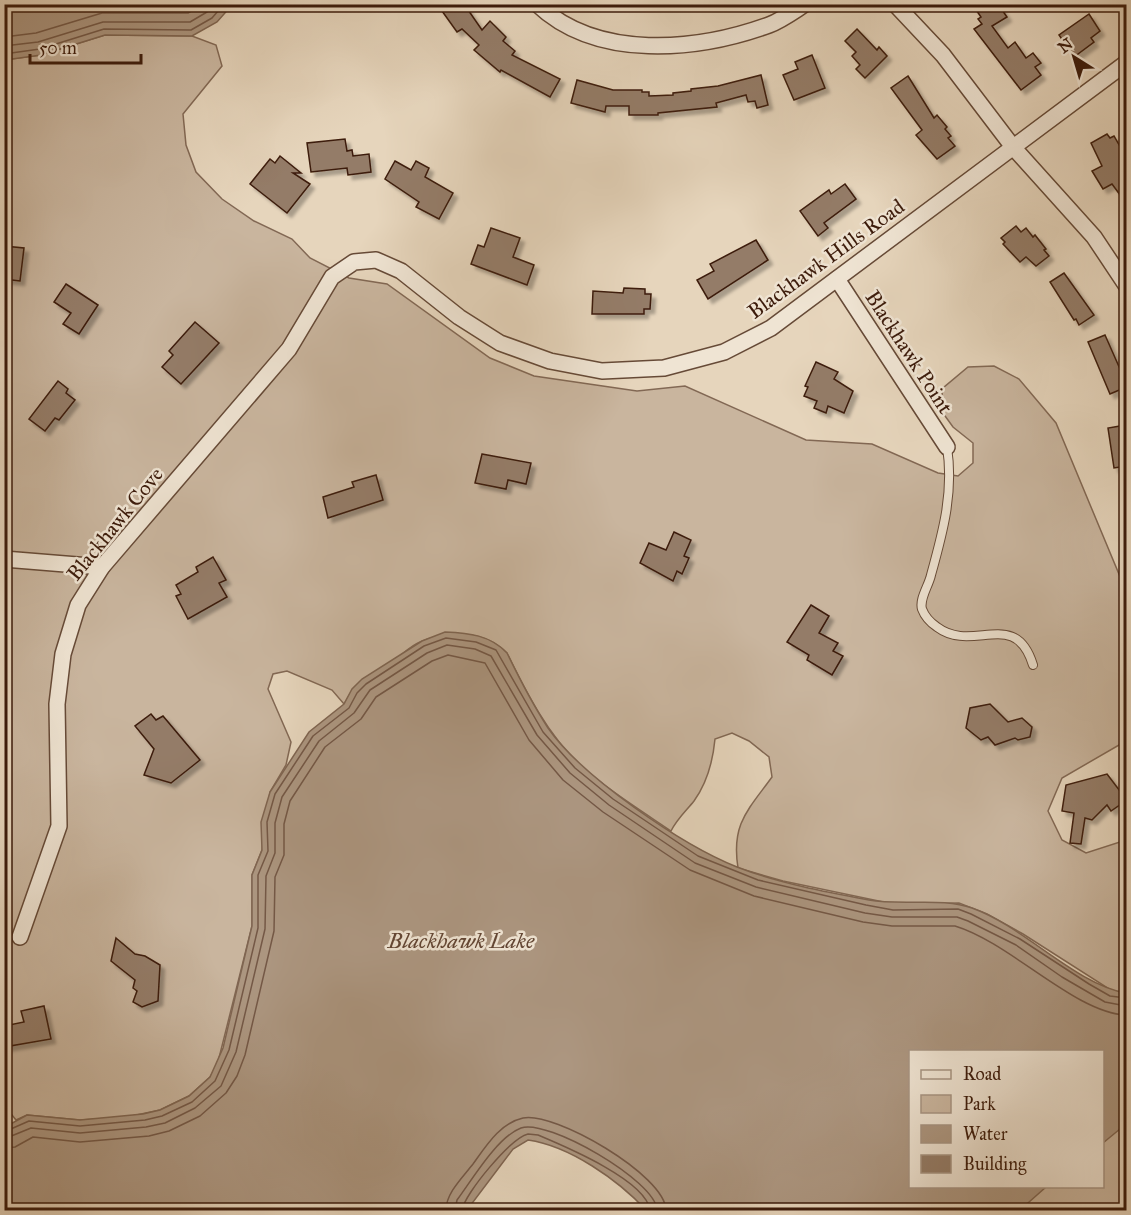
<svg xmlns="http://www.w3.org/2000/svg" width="1131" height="1215" font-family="'IM FELL Great Primer',serif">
	<defs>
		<filter id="shadow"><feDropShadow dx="4.5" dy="4.5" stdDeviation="1.5" flood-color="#0004"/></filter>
	</defs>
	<rect width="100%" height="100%" fill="#e6d5bc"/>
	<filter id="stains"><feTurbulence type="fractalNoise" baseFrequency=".00333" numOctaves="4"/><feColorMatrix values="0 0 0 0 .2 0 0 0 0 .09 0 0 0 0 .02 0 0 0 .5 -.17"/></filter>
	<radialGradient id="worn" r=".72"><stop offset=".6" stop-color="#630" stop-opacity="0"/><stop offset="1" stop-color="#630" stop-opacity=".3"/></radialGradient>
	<!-- green -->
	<path fill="#c9b59e" stroke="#826854" stroke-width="1.5" d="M105,35L192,36L216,45L222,66L183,114L186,145L196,172L222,199L254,221L292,239L310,258L349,278L387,284L490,358L534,376L637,391L685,386L806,440L872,444L938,473L958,476L973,463V443L953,427L940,409L943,388L968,367L994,366L1019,379L1056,423L1126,591V741L1062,778L1048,811L1062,840L1086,853L1126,840V1210H819L910,1186H1102V1052L1111,990L1023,934L987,914L959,903L893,904L783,881L738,868C731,824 748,810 772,777L769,757L749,741L732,733L715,739C713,760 707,783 694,801C686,811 677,819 671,831C640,810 608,790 580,765C548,735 526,692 507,653C485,630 448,630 420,642C410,646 401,656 393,661C372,674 356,682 344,704L332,690L287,671L273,674L268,689L291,742L286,765L270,792L262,850L252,875V926L217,1066L210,1077L189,1096L160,1110L127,1117L80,1120L27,1115L16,1120L4,1105V60L41,55Z"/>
	<!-- water -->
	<g fill="#ac9680" stroke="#7f6551" stroke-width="1.5">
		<polygon points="4,5 5,4 232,5 217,22 192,36 105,35 41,55 5,60"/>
		<path d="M445,632C469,633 490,635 507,653C519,678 533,705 548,728C582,777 682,845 737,867C778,883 826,892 869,900C902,906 943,897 972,908C1025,927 1075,984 1126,993V1124L1103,1143L1102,1052H910V1186L1046,1187L1020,1210H646C618,1180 570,1146 528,1140L513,1149L467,1210H5V1127L27,1115L80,1120L143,1114L160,1110L189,1096L210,1077L223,1048L252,926V875L262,850L261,822L270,792L309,732L344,704L352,689L362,679L422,641Z"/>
	</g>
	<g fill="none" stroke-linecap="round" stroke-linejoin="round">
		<!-- shore -->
		<g stroke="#745846" stroke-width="1.5">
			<polyline points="4,37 36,33 102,13 188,13 202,4"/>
			<polyline points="4,46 38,42 103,22 190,22 207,12 214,4"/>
			<polyline points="4,54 40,49 104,29 191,30 212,18 224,4"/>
			<polyline points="4,1132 29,1121 80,1126 145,1120 162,1116 192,1102 215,1081 229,1050 258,928 258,875 268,851 267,822 275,794 313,736 349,708 357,693 366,684 424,646 446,638 476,642 496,650 543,732 575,768 613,799 698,856 758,880 866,905 893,910 958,909 971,914 1020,939 1089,984 1110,996 1126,998"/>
			<polyline points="4,1139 31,1128 80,1133 146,1127 165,1123 195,1108 221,1086 236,1052 265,929 266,876 275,853 275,823 282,797 319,741 354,713 370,690 427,653 447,645 475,649 491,656 537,735 570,773 609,805 695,863 756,887 865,913 892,917 957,917 968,921 1016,945 1062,977 1105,1002 1126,1006"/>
			<path d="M4,1148L15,1147L33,1137L80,1142L149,1136L169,1131L200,1116L226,1093L237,1076L245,1055L274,931L275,877L284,855V824L290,801L325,747L361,719L376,697L432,661L448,655L485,663L529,740L563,780L603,812L690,870L754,896L863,922L892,926H955C1011,943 1075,1013 1126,1015"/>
			<path d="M446,1210C446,1193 463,1177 473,1164C486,1146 500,1123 523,1118C554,1111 665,1175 666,1210"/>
			<path d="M455,1210L457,1200C472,1180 497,1137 521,1128C547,1118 656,1181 657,1210"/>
			<path d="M462,1210C465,1193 511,1138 528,1134L538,1135C564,1146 646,1180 650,1210"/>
		</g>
	</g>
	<!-- building -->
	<g fill="#947c67" stroke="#3c1b0b" stroke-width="1.5" filter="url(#shadow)">
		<polygon points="437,4 464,4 482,30 490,21 506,37 503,41 515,51 512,55 560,79 550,97 501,70 500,72 474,50 479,45 462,29 457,32"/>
		<polygon points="972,4 998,4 1007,17 992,26 1008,48 1015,42 1026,58 1033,53 1041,63 1035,67 1041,75 1021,90 974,29 982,24 978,19 981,17"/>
		<polygon points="1089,14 1100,31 1091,38 1094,42 1074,57 1059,35"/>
		<polygon points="857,29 877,50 879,47 887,56 865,78 856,69 860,65 852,56 856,52 845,41"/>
		<polygon points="812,55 825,88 794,100 783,75 798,69 795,62"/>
		<polygon points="761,75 768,105 757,108 755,101 748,102 746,95 716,103 717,107 658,113 658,115 629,115 629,106 606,106 605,112 571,103 577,80 613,90 642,90 642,92 649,92 649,96 673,95 673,93 691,91 691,89 718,86"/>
		<polygon points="908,76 934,118 937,115 947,127 945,129 951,136 948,138 955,146 937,159 916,135 922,130 891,88"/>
		<polygon points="1107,134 1110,138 1114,136 1126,157 1126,203 1112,184 1103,189 1092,171 1102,166 1091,143"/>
		<polygon points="345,139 347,151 352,150 353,156 369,154 371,172 348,175 347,168 311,172 307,143"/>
		<polygon points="280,156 301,173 293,173 310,184 287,213 250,184 270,159 275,163"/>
		<polygon points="395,161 411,170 416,161 429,168 425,177 453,193 439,219 416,207 419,202 385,179"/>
		<polygon points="845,184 856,199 824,223 828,228 818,236 800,211 829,190 831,194"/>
		<polygon points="1016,226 1021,232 1026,228 1033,237 1035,235 1046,249 1044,250 1049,256 1036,266 1026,257 1020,262 1003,244 1005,242 1001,238"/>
		<polygon points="491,228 520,238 513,257 534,265 527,285 471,264 478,245 484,247"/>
		<polygon points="756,240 768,260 708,299 697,280 714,271 710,264"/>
		<polygon points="4,246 24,248 20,281 4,279"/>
		<polygon points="1064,273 1094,315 1079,325 1076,319 1074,320 1050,282"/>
		<polygon points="66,284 98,305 79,334 63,324 71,313 54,302"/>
		<polygon points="624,288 645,289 645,294 651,294 650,309 644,309 644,314 592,314 593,291 623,293"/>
		<polygon points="195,322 219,343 181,384 162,367 173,355 169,351"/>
		<polygon points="1105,335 1124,378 1121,379 1124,388 1110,394 1088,342"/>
		<polygon points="816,362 838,372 834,379 853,391 844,413 828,406 826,413 814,408 817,401 804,396 808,387 805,386"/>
		<polygon points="58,381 68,389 66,393 75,400 59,420 55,418 45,431 29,419"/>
		<polygon points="1126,425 1126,466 1114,468 1108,428"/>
		<polygon points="482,454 531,463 526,484 508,480 506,489 475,483"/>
		<polygon points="376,475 383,500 328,518 323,497 354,487 352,482"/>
		<polygon points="674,532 691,540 684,556 689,558 682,574 677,571 673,581 640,563 649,543 666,550"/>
		<polygon points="213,557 226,580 219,583 227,597 188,619 176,596 181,594 176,585 198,572 196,567"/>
		<polygon points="811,605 829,616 819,633 838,643 833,651 843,656 832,675 807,660 809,655 787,642"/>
		<polygon points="990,704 1008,722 1022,718 1032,727 1030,737 1018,740 1015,738 995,745 988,737 981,740 966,728 970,708"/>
		<polygon points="151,714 156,720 163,716 200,760 171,783 144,775 154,749 135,726"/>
		<polygon points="1107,774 1123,795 1120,797 1124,802 1111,811 1107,805 1092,820 1085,818 1081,844 1070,843 1074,813 1062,811 1066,785"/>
		<polygon points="116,938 135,954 145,956 160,965 158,1001 142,1007 133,1002 137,991 133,988 135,980 111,961"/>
		<polygon points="44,1006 51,1039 4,1047 4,1026 24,1022 21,1011"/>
	</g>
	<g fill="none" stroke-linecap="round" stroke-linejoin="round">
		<defs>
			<path id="lane" d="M947,447C954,492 943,532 931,575C929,585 919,599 922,609C925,617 931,623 937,627C973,654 1015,607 1033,665"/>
			<g id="street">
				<path d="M537,4C597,61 697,51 769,25C782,20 794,11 805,4"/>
				<polyline points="895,4 943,55 1013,147 1094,237 1126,285"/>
				<polyline points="837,279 947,447"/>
				<polyline points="4,559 102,567"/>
				<polyline points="20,937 59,826 57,704 63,654 78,605 102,567 289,349 332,277 354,262 376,260 401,271 459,317 500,343 550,361 602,371 664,368 724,352 771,328 1126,63"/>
			</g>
		</defs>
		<!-- lane casing -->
		<use href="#lane" stroke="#664a37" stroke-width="10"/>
		<!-- street casing -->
		<use href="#street" stroke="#664a37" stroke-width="18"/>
		<!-- lane -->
		<use href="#lane" stroke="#efe4d3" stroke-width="8"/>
		<!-- street -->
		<use href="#street" stroke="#efe4d3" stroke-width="15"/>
	</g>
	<g text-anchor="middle" stroke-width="5" stroke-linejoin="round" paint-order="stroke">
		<!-- street labels -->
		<g font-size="21" fill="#3c1b0b" stroke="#efe4d3">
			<text transform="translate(826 259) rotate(-36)" y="7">Blackhawk Hills Road</text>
			<text transform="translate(909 352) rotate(57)" y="7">Blackhawk Point</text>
			<text transform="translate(115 524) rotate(-51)" y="7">Blackhawk Cove</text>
		</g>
		<!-- water labels -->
		<g font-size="22" font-style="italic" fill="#634634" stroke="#efe4d3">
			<text x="461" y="948">Blackhawk Lake</text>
		</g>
	</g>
	<!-- margin -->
	<rect width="1131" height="1215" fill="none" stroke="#e6d5bc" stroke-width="24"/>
	<rect x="6" y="6" width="1119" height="1203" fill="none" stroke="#3c1b0b" stroke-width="3"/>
	<rect x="12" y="12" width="1107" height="1191" fill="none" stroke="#3c1b0b" stroke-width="1.5"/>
	<!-- legend -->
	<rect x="909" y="1050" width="195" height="138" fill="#efe4d3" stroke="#a79483" stroke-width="1.5"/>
	<rect x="921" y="1070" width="30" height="9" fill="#efe4d3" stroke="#a79483" stroke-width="1.5"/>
	<text x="963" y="1080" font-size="18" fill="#3c1b0b">Road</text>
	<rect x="921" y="1095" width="30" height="18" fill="#c9b59e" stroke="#a79483" stroke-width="1.5"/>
	<text x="963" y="1110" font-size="18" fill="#3c1b0b">Park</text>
	<rect x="921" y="1125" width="30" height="18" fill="#ac9680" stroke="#a79483" stroke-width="1.5"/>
	<text x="963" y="1140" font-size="18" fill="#3c1b0b">Water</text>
	<rect x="921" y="1155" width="30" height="18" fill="#947c67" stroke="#a79483" stroke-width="1.5"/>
	<text x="963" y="1170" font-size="18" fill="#3c1b0b">Building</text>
	<!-- north arrow -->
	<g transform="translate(1074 57) rotate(323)" stroke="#efe4d3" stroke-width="4.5" paint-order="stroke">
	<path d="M0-4.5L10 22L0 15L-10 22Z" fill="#3c1b0b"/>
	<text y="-9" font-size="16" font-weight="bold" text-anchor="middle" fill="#3c1b0b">N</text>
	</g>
	<!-- scale -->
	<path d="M30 54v9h111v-9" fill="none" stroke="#3c1b0b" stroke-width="3"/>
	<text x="39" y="54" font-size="18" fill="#3c1b0b" stroke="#efe4d3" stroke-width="4.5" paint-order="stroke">50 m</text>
	<rect width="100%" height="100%" filter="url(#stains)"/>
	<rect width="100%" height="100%" fill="url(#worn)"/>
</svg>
